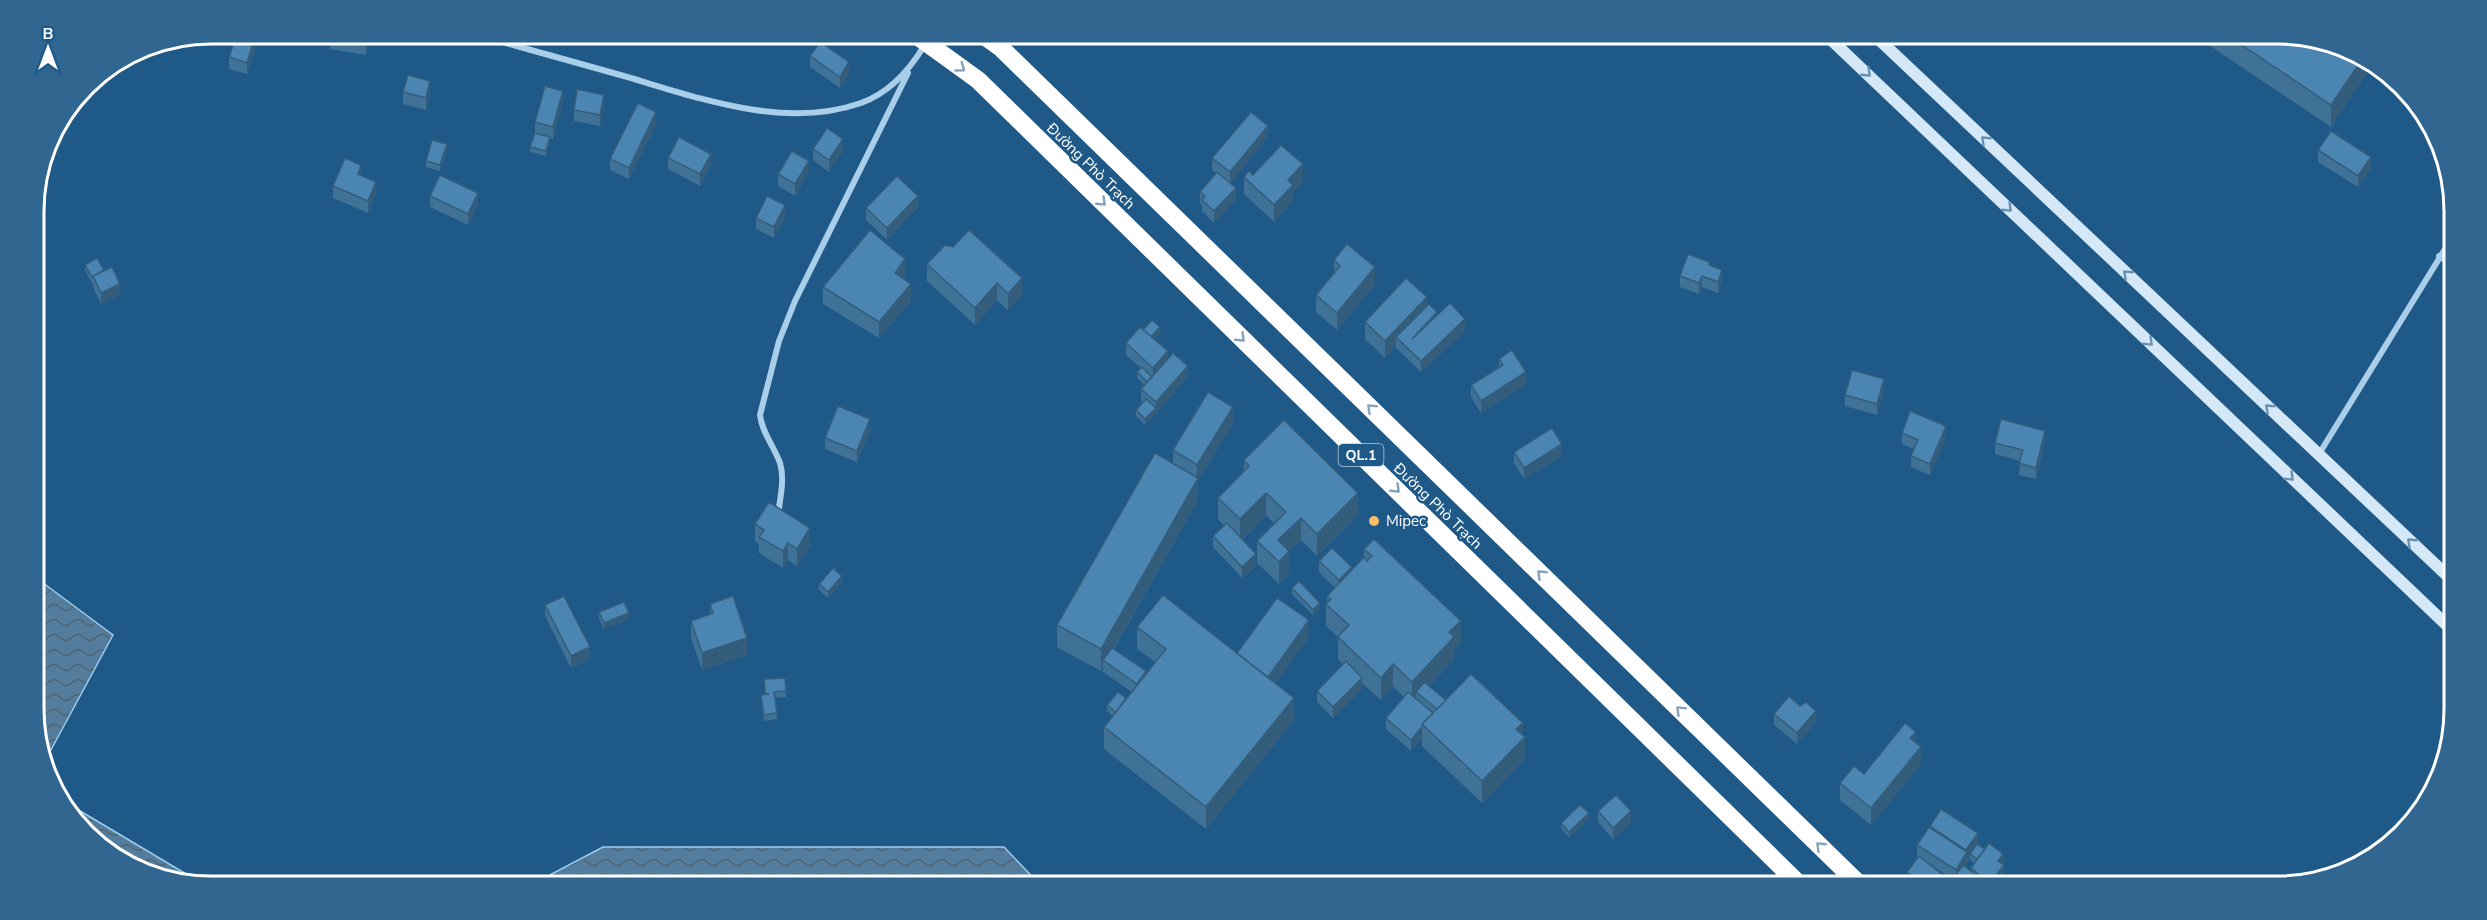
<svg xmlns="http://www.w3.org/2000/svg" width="2487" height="920" font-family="'Nunito Sans',sans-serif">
	<defs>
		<pattern id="water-waves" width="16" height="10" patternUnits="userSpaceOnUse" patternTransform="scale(1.5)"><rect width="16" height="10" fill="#547d9d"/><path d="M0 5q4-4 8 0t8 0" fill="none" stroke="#506474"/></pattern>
	</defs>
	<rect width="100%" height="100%" fill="#1f5987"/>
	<!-- water -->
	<g fill="url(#water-waves)" stroke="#9ccbec" stroke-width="1.5">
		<polygon points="35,577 113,635 45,761 36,744"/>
		<polygon points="65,802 208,887 153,878 77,827"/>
		<polygon points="603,847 1004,847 1042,887 527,887"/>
	</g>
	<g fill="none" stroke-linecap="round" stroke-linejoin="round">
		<!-- street -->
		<g stroke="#a8ceea" stroke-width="6">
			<path d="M470,33C521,47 573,62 624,76C699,98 784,130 861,103C889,93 910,69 924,46"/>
			<polyline points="2439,256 2453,265"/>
			<polyline points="2319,454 2453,236"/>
			<path d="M778,515C780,498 785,479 780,463C774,446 762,433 760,415L779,341L795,301L908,73"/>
		</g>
		<!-- secondary -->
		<g stroke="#d4e8f8" stroke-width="12">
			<polyline points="1824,33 2454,632"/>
			<polyline points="1872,33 2454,582"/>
		</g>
		<!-- highway -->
		<g stroke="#fff" stroke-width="18">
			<polyline points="913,33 978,80 1802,887"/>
			<polyline points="980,33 1001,48 1862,887"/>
		</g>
	</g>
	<!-- wall -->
	<g fill="#407298" fill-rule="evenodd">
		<polygon points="258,33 258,40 247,74 229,69 229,57"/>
		<polygon points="369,33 366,55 330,49 330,37"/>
		<polygon points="1176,33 1187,33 1182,38"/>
		<polygon points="2191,33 2277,33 2334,42 2371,67 2331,127"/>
		<polygon points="810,56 849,74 840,88 810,67"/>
		<polygon points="403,92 430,92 426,110 403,104"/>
		<polygon points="563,102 553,139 550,138 550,143 546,156 530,152 530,147 535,133 535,122"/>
		<polygon points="604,106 600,126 574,121 574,110"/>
		<polygon points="656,124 629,179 610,170 610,159"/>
		<polygon points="1268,137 1230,183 1236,199 1214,223 1202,211 1202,205 1200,203 1200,192 1216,173 1212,170 1212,158"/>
		<polygon points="813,149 843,150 829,172 813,160"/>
		<polygon points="447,150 440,171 426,167 426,161"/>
		<polygon points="2318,150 2371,168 2358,187 2318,162"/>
		<polygon points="668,158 711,165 700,186 668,169"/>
		<polygon points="809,172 795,196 778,186 778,174"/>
		<polygon points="361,175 376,193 368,213 333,198 333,186"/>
		<polygon points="1253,175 1303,181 1293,192 1293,201 1274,222 1244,194 1244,177"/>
		<polygon points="430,196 478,204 468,225 430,207"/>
		<polygon points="918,207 887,240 866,220 866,208"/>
		<polygon points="785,217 774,238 756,229 756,218"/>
		<polygon points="945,245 1022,295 1008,310 997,300 975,325 927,281 927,264"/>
		<polygon points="1334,260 1375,284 1337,330 1316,312 1316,295 1334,274"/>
		<polygon points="85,265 120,295 101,304 93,287 93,283 92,283 85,270"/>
		<polygon points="1709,265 1722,281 1718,293 1702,287 1699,294 1680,287 1680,276"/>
		<polygon points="905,275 903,279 911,301 879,338 823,304 823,287"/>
		<polygon points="1427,306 1437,315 1465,331 1421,372 1396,348 1396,346 1385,358 1365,339 1365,322"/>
		<polygon points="1143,330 1160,333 1154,339 1168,359 1188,377 1145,425 1136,416 1136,410 1143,402 1141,401 1141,389 1144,385 1137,378 1137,372 1141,368 1126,355 1126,343"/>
		<polygon points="1499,359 1526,384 1481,413 1471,397 1471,385 1499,367"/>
		<polygon points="1884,391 1877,415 1845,406 1845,395"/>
		<polygon points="1233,424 1198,480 1198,500 1114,649 1146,674 1155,662 1137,649 1137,627 1237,653 1309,637 1275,683 1294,720 1206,829 1104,749 1104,727 1113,716 1107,711 1107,705 1126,698 1132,692 1103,672 1103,667 1101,671 1057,647 1057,625 1173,464 1173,450"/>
		<polygon points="870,430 857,462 825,449 825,438"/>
		<polygon points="1902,433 1946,438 1930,475 1911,467 1911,456 1914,449 1902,444"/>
		<polygon points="1995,443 2045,443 2036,479 2019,475 2020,461 1995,454"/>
		<polygon points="1514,452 1562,456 1524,479 1514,463"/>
		<polygon points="1244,460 1358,515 1317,556 1301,540 1289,551 1289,573 1279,584 1257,563 1257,541 1274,523 1266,515 1242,540 1256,566 1242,578 1213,547 1213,536 1224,526 1218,519 1218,498 1244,472"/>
		<polygon points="755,524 810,545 797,566 788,560 783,568 759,553 759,544 755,541"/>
		<polygon points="1364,549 1461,643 1454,649 1454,659 1429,686 1446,700 1523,735 1525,759 1482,803 1422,746 1422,738 1411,751 1386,729 1386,718 1404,697 1393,686 1381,700 1362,683 1362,689 1333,718 1317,702 1317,691 1343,665 1338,659 1338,637 1326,626 1326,604 1327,603 1327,596 1335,588 1319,572 1319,561 1352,570 1364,558"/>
		<polygon points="842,582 828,598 819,590 819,584"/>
		<polygon points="1292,588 1320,608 1313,615 1292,594"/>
		<polygon points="710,604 747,655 702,670 691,638 691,621 710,615"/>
		<polygon points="545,605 590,659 571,668 545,616"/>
		<polygon points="599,612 629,619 604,629 599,618"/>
		<polygon points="764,679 786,691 786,697 775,698 777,719 764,721 761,701 761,695 764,694"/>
		<polygon points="1774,714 1816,722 1797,744 1774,725"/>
		<polygon points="1916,743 1921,764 1871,825 1840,800 1840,783 1864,774"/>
		<polygon points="1598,811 1631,823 1613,839 1598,822"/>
		<polygon points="1589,819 1569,837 1561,828 1561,823"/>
		<path d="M1930,826L1978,844L1985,849L2003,854L2004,877L1996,887L1979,886V887H1949V884L1952,879L1927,862L1944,887H1912L1907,883V872L1918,857L1917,856V845L1930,828ZM1970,856V860L1974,863L1971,868V871L1965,867Z"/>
	</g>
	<!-- shaded-wall -->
	<g fill="#345d7c">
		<polygon points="256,33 258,33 258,40 247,74 247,63"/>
		<polygon points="368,33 369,33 369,35 366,55 366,44"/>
		<polygon points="1182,33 1187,33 1182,38"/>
		<polygon points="2361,61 2371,67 2331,127 2331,105"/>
		<polygon points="849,62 849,74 840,88 840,77"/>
		<polygon points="430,81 430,92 426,110 426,98"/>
		<polygon points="563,91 563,102 553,139 553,127"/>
		<polygon points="604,95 604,106 600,126 600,115"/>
		<polygon points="656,112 656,124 629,179 629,168"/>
		<polygon points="1268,126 1268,137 1230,184 1230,172"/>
		<polygon points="550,137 550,143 546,156 546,151"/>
		<polygon points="843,139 843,150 829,172 829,160"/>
		<polygon points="447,144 447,150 440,171 440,165"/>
		<polygon points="711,154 711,165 700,186 700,174"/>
		<polygon points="2371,157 2371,168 2358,187 2358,176"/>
		<polygon points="809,161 809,172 795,196 795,184"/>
		<polygon points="1303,164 1303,181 1293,192 1293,201 1274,222 1274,205 1288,180"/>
		<polygon points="361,165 361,177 358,174"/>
		<polygon points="376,182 376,193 368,213 368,201"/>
		<polygon points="1236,188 1236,199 1214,223 1214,211"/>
		<polygon points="478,193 478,204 468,225 468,214"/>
		<polygon points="918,196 918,207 887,240 887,228"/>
		<polygon points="785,205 785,217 774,238 774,227"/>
		<polygon points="905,259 905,275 895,290 895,273"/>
		<polygon points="1375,267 1375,284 1337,330 1337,313"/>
		<polygon points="1722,270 1722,281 1718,293 1718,282"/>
		<polygon points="1702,276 1702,287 1699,294 1699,283"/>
		<polygon points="1022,278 1022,295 1008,310 1008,294"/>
		<polygon points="997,283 997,300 975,325 975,308"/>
		<polygon points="120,284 120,295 101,304 101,293"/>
		<polygon points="911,284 911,301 879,338 879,322"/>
		<polygon points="1427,297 1427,314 1396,337 1396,346 1385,358 1385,341"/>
		<polygon points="1437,312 1437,323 1412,339"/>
		<polygon points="1465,319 1465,331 1421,372 1421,361"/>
		<polygon points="1160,327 1160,333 1147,346 1147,340"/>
		<polygon points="1168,351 1168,363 1153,379 1153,368"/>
		<polygon points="1188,366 1188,377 1145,425 1145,419 1156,408 1156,402"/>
		<polygon points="1526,372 1526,384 1481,413 1481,401"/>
		<polygon points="1884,379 1884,391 1877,415 1877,404"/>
		<polygon points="1233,407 1233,424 1198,480 1198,500 1106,662 1103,660 1103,667 1101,671 1101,649 1197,480 1197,465"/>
		<polygon points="870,419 870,430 857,462 857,451"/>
		<polygon points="1946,426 1946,438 1930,475 1930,464"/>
		<polygon points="2045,431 2045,443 2036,479 2036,468"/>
		<polygon points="1562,444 1562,456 1524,479 1524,468"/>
		<polygon points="1266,493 1266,515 1240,541 1240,519"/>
		<polygon points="1358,493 1358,515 1317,556 1317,534"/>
		<polygon points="1301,518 1301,540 1278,562 1278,540"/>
		<polygon points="810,528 810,545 797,566 797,549"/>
		<polygon points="788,543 788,560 783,568 783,551"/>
		<polygon points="1289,551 1289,573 1279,584 1279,562"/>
		<polygon points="1256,554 1256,566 1242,578 1242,567"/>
		<polygon points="1352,567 1352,579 1339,592 1339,580"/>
		<polygon points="842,576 842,582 828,598 828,592"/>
		<polygon points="1320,603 1320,608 1313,615 1313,610"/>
		<polygon points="629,613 629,619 604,629 604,623"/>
		<polygon points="1309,620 1309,637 1267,695 1267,678"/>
		<polygon points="1461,621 1461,643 1454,649 1454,659 1420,695 1416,692 1416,700 1412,704 1412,682 1449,632"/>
		<polygon points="747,638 747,655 702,670 702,653"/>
		<polygon points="590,647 590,659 571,668 571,656"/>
		<polygon points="1393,664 1393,686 1381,700 1381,678"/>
		<polygon points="1362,678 1362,689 1333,718 1333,707"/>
		<polygon points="1294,698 1294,720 1206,829 1206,807"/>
		<polygon points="1816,711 1816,722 1797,744 1797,733"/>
		<polygon points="1523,723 1523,739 1525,737 1525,759 1482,803 1482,781 1516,729"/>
		<polygon points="1422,727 1422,738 1411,751 1411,740"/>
		<polygon points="1916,732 1916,749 1910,738"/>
		<polygon points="1921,747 1921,764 1871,825 1871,808"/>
		<polygon points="1631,811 1631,823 1613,839 1613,828"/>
		<polygon points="1589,813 1589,819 1569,837 1569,832"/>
		<polygon points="1978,833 1978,845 1970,854 1970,856 1967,860 1967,863 1956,881 1956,870 1966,853 1966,850"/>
		<polygon points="2003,854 2003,865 1998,861"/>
		<polygon points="2004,865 2004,877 1996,887 1990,887 1990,883"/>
		<polygon points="1944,876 1944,887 1935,887"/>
		<polygon points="1979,877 1979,887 1972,887"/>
	</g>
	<!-- building -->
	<g fill="#4b85b1" stroke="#345d7c" stroke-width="1.5">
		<polygon points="237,33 256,33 247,63 229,57"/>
		<polygon points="330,33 368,33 366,44 330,37"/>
		<polygon points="2224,33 2277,33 2334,42 2361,61 2331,105"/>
		<polygon points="820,42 849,62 840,77 810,56"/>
		<polygon points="408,75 430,81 426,98 403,92"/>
		<polygon points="545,86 563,91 553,127 535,122"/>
		<polygon points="577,89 604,95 600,115 574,110"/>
		<polygon points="638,103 656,112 629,168 610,159"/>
		<polygon points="1251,112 1268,126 1230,172 1212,158"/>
		<polygon points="827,128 843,139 829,160 813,149"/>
		<polygon points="2331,131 2371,157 2358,176 2318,150"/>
		<polygon points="535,133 550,137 546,151 530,147"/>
		<polygon points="679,137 711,154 700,174 668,158"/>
		<polygon points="432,140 447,144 440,165 426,161"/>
		<polygon points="1281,145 1303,164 1288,180 1293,185 1274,205 1244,177 1249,171 1253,175"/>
		<polygon points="792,151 809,161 795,184 778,174"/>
		<polygon points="345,158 361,165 358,174 376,182 368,201 333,186"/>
		<polygon points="1217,172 1236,188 1214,211 1202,200 1205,196 1200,192"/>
		<polygon points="440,175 478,193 468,214 430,196"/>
		<polygon points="897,176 918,196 887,228 866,208"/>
		<polygon points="767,196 785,205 774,227 756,218"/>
		<polygon points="870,230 905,259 895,273 911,284 879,322 823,287"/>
		<polygon points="969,230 1022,278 1008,294 997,283 975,308 927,264 945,245 953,247"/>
		<polygon points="1347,244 1375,267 1337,313 1316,295 1340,266 1334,260"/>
		<polygon points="1688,254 1709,262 1709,265 1722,270 1718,282 1702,276 1699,283 1680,276"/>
		<polygon points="97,258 104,270 92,277 85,265"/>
		<polygon points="112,267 120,284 101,293 93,276"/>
		<polygon points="1406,278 1427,297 1385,341 1365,322"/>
		<polygon points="1450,303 1465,319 1421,361 1396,337 1429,304 1437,312 1412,339"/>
		<polygon points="1152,320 1160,327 1151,337 1143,330"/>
		<polygon points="1140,327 1168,351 1153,368 1126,343"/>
		<polygon points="1512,350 1526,372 1481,401 1471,385 1503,365 1499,359"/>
		<polygon points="1173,353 1188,366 1156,402 1141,389"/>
		<polygon points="1142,367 1152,377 1147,382 1137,372"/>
		<polygon points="1852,370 1884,379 1877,404 1845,395"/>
		<polygon points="1208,392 1233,407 1197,465 1173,450"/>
		<polygon points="1146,399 1156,408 1145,419 1136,410"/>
		<polygon points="838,406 870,419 857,451 825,438"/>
		<polygon points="1910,411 1946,426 1930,464 1911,456 1918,440 1902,433"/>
		<polygon points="2001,419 2045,431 2036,468 2019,463 2023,450 1995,443"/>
		<polygon points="1284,420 1358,493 1317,534 1301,518 1278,540 1289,551 1279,562 1257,541 1286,512 1266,493 1240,519 1218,498 1249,466 1244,460"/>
		<polygon points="1552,428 1562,444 1524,468 1514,452"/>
		<polygon points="1155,453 1198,478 1101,649 1057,625"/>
		<polygon points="769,502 810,528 797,549 788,543 783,551 759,537 764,530 755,524"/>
		<polygon points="1227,523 1256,554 1242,567 1213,536"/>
		<polygon points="1374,539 1461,621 1449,632 1454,637 1412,682 1393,664 1381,678 1338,637 1349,625 1326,604 1331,599 1327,596 1364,557 1367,561 1372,556 1364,549"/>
		<polygon points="1332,548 1352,567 1339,580 1319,561"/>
		<polygon points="833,568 842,576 828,592 819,584"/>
		<polygon points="1299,581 1320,603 1313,610 1292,588"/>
		<polygon points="1163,595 1294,698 1206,807 1104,727 1166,649 1137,627"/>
		<polygon points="564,596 590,647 571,656 545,605"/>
		<polygon points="733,596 747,638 702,653 691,621 713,613 710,604"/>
		<polygon points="1277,598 1309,620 1268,677 1237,653"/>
		<polygon points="624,602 629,613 604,623 599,612"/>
		<polygon points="1112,648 1146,671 1137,684 1103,660"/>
		<polygon points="1346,661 1362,678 1333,707 1317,691"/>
		<polygon points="1471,674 1523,723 1516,729 1525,737 1482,781 1422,724"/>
		<polygon points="785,678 786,691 774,692 777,713 764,715 761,695 769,694 765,693 764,679"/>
		<polygon points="1424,682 1446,700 1437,709 1416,692"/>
		<polygon points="1118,692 1126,698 1116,712 1107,705"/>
		<polygon points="1408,692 1433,713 1422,724 1422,727 1411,740 1386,718"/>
		<polygon points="1789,696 1800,706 1806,702 1816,711 1797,733 1774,714"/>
		<polygon points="1905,723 1916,732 1910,738 1921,747 1871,808 1840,783 1854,766 1864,774"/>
		<polygon points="1616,795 1631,811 1613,828 1598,811"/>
		<polygon points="1580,805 1589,813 1569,832 1561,823"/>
		<polygon points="1941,809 1978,833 1966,850 1930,826"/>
		<polygon points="1929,827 1967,852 1956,870 1917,845"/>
		<polygon points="1989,843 2003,854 1998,861 2004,865 1990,883 1971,868"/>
		<polygon points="1977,844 1985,849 1977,859 1970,854"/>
		<polygon points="1919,856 1944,876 1935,887 1914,887 1919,881 1907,872"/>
		<polygon points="1963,865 1979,877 1972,887 1953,887 1949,884"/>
		<polygon points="1726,881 1731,887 1719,887"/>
	</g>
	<!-- one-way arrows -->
	<defs><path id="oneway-chevron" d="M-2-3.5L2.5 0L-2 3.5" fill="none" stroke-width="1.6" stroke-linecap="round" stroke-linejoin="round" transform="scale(1.5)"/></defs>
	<g stroke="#84a4bd">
		<use href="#oneway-chevron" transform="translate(961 68) rotate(36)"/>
		<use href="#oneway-chevron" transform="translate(1102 202) rotate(44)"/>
		<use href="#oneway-chevron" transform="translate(1241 338) rotate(44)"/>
		<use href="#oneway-chevron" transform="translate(1371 408) rotate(-136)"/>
		<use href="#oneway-chevron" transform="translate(1396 489) rotate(44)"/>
		<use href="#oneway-chevron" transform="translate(1541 574) rotate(-136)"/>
		<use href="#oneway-chevron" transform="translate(1680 710) rotate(-136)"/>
		<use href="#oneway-chevron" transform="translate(1820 846) rotate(-136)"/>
	</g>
	<g stroke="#6792b4">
		<use href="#oneway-chevron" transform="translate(1867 73) rotate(44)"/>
		<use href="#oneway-chevron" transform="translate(1985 140) rotate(-137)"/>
		<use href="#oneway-chevron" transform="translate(2008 208) rotate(44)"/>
		<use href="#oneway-chevron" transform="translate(2127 274) rotate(-137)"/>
		<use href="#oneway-chevron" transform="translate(2149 342) rotate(44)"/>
		<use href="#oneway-chevron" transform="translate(2269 408) rotate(-137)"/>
		<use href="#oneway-chevron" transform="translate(2290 477) rotate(44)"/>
		<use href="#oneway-chevron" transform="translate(2411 542) rotate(-137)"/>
	</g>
	<!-- markers -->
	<circle fill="#f9be68" stroke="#1f5987" stroke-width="2" cx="1374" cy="521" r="6"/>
	<g text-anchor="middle" stroke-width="5" stroke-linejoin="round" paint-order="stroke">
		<!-- shield labels -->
		<rect fill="#1f5987" stroke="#bccddb" stroke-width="1.5" x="1338.5" y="444" width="45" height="22" rx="4.5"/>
		<g font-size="14" font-weight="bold" fill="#fff">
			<text x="1361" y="460">QL.1</text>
		</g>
		<!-- street labels -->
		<g font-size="15" fill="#fff" stroke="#1f5987">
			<text transform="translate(1091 166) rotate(44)" y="5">Đường Phò Trạch</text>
			<text transform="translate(1438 506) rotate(44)" y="5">Đường Phò Trạch</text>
		</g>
		<!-- poi labels -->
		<g font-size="15" fill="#fff" stroke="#1f5987" text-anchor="start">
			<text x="1386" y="526">Mipec</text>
		</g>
	</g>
	<!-- crop -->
	<path d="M0 0H2487V920H0ZM211 44H2277A167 167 0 0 1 2444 211V709A167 167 0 0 1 2277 876H211A167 167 0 0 1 44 709V211A167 167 0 0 1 211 44Z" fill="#316691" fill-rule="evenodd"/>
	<path fill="none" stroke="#fff" stroke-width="3" d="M211 44H2277A167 167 0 0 1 2444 211V709A167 167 0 0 1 2277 876H211A167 167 0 0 1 44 709V211A167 167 0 0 1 211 44Z"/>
	<!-- north arrow -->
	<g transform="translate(48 48)" stroke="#1f5987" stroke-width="4.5" paint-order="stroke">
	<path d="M0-4.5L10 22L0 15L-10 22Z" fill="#ffffff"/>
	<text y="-9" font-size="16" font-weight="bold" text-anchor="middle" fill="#ffffff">B</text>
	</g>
</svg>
